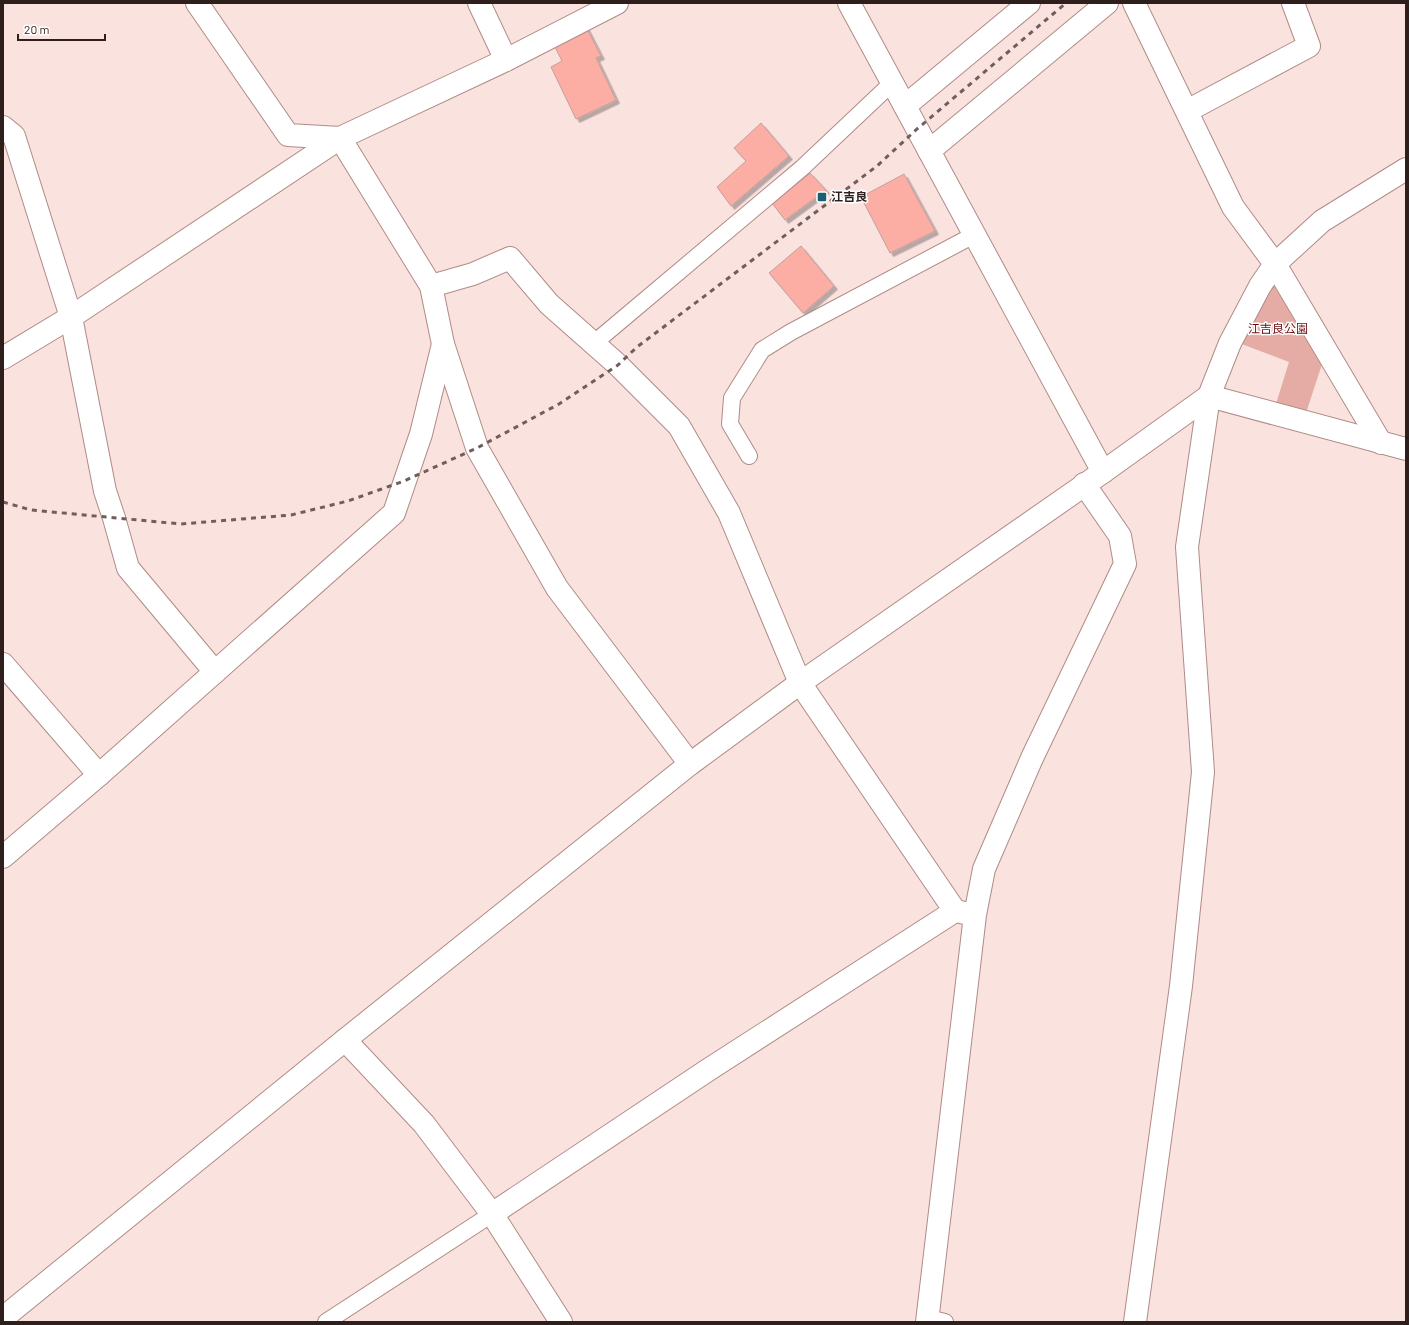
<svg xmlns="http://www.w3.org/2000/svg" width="1409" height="1325" font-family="Barlow,'Noto Sans JP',sans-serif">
	<defs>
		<filter id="shadow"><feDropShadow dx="3.5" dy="3.5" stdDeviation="0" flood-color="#0004"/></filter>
	</defs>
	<rect width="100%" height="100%" fill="#fae2df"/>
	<!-- green -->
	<polygon fill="#e5aca5" points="1277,274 1325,355 1305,416 1275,407 1289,362 1239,343"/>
	<!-- building -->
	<g fill="#fdaea4" stroke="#c49f9a" filter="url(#shadow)">
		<polygon points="586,27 601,56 596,58 616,100 576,119 551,67 562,61 553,43"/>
		<polygon points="761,123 789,156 731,206 717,187 746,161 734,148"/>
		<polygon points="810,173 826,190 785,220 772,203"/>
		<polygon points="904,174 935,231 890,253 861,197"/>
		<polygon points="801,246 834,286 803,313 769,273"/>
	</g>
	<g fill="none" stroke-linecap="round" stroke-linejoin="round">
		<defs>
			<g id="service">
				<polyline points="593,344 802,168 892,83"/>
				<polyline points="749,456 730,424 732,398 762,350 791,332 974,235"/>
				<polyline points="928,1318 945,1322"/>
				<polyline points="326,1322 492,1214"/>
			</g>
			<g id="minor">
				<polyline points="197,3 288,135 340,138"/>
				<polyline points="479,3 506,60"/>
				<polyline points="849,3 1103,472"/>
				<polyline points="1134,3 1233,207 1275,264 1381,443"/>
				<polyline points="905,106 1029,3"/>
				<polyline points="1187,111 1309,46 1293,3"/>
				<polyline points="3,127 14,136 71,317 105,491 114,518 128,568 215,672"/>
				<polyline points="340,138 431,286 443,344 477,448 557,588 690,764"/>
				<polyline points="929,151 1107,3"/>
				<polyline points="431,286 473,274 510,258 549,304 618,365 679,426 729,513 800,683 955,911"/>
				<polyline points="3,358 71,317 340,138 506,60 617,3"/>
				<polyline points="1209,396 1406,449"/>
				<polyline points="3,664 99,775"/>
				<polyline points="3,857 99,775 394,513 421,434 443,344"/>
				<polyline points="345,1040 424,1124 492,1214 561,1322"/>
				<polyline points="492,1214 708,1070 955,911 970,914"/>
				<polyline points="3,1318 345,1040 690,764 800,683 1103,472 1209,396"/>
				<polyline points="927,1322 975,915 984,869 1032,758 1125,564 1120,536 1084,484"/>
				<polyline points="1135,1322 1181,986 1203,772 1187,547 1209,396 1230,343 1260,286 1275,264 1322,221 1406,169"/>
			</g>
		</defs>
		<!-- service casing -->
		<use href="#service" stroke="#b08b86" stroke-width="18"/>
		<!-- minor casing -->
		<use href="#minor" stroke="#b08b86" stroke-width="24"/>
		<!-- service -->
		<use href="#service" stroke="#fff" stroke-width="16"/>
		<!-- minor -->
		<use href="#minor" stroke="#fff" stroke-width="22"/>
		<!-- rail -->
		<polyline stroke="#705e5c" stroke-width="3" stroke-dasharray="5 5" stroke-linecap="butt" points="3,502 31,510 181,524 291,515 348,501 404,481 477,448 559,404 618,365 637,347 877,166 917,129 1066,3"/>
	</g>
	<!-- markers -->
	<rect fill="#195f70" stroke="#fff" stroke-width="1.5" x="817" y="192" width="10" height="10" rx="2"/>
	<g text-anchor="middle" stroke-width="3" stroke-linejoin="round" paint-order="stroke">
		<!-- poi labels -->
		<g font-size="12" font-weight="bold" fill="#2e1f1d" stroke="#fff" text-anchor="start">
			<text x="831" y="201">江吉良</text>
		</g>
		<!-- park labels -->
		<g font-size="12" fill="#6c100f" stroke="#fff">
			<text x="1278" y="333">江吉良公園</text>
		</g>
	</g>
	<!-- border -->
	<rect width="1409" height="1325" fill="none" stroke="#2e1f1d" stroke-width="8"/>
	<!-- scale -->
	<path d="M18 34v6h87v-6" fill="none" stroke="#2e1f1d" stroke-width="2"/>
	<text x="24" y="34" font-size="12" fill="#2e1f1d" stroke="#ffffff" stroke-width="3" paint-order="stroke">20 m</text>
</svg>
